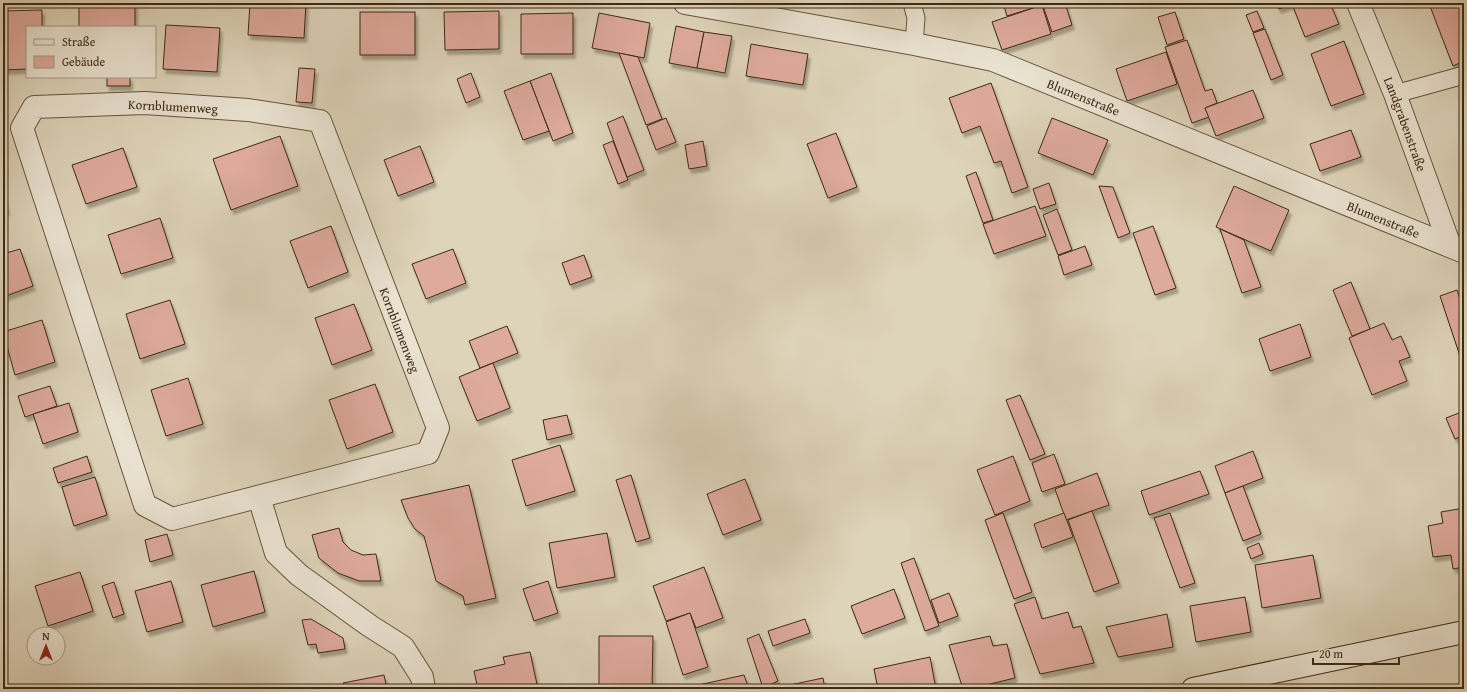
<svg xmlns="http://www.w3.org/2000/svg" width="1467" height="692" font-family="'Gentium Book Plus',serif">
	<defs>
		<filter id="shadow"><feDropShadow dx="2.5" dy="4.5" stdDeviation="1" flood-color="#0004"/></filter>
	</defs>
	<rect width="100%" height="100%" fill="#ded4ba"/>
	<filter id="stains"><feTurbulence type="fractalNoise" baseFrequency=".005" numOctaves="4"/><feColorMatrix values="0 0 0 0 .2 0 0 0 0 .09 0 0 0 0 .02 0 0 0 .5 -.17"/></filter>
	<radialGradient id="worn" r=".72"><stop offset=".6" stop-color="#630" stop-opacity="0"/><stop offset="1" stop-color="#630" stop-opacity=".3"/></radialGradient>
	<!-- building -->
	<g fill="#deaa9c" stroke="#3d2a11" filter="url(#shadow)">
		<rect x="79" y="3" width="56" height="24"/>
		<polygon points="250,3 306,3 304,38 248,35"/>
		<polygon points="1003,3 1042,3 1043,5 1007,16"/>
		<polygon points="1042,3 1065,3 1072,25 1052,32"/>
		<polygon points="1276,3 1330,3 1339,24 1305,37 1292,4 1279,9"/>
		<polygon points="1437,3 1464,3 1464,61 1453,66 1430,6"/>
		<polygon points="1042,5 1051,34 1002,50 992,22"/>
		<polygon points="42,10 42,27 27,27 27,69 3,70 3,11"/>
		<polygon points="499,11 499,49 445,50 444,12"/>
		<polygon points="1257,11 1264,28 1253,32 1246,15"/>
		<rect x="360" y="12" width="55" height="43"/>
		<polygon points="1175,12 1184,39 1167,45 1158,17"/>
		<polygon points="573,13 573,54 521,54 521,14"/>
		<polygon points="599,13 650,23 644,58 592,48"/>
		<polygon points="166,25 220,28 217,72 163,69"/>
		<polygon points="676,26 704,32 697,68 669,63"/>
		<polygon points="1265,29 1283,75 1271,80 1253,33"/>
		<polygon points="704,32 732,36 725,73 697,68"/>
		<polygon points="1187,40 1205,91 1212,89 1217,103 1205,108 1209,117 1192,123 1165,47"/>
		<polygon points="1344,41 1364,94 1331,106 1311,54"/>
		<polygon points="751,44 808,54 803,85 746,76"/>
		<polygon points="1166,52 1177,84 1127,101 1116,69"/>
		<polygon points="619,53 638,57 662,119 646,125"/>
		<polygon points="299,68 315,69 312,103 296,102"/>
		<polygon points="471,73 480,97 466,103 457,79"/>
		<polygon points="551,73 573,133 553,141 530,81"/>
		<rect x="107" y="77" width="23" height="9"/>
		<polygon points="530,81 549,131 523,140 504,91"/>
		<polygon points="991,83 1028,187 1012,193 1001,161 994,163 980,126 962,133 949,98"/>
		<polygon points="1253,90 1264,118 1216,136 1205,108"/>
		<polygon points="623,116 644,170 627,177 607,123"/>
		<polygon points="666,118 676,142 656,150 647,126"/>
		<polygon points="1052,118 1108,140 1093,175 1038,153"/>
		<polygon points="1351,130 1361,157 1320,171 1310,144"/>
		<polygon points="836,133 857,187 828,198 807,144"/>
		<polygon points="280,136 298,186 231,210 213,159"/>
		<polygon points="613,141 628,180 618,184 603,145"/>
		<polygon points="703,141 707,166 689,169 685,145"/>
		<polygon points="420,146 434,182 398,196 384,160"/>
		<polygon points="123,148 137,187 86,204 72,165"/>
		<polygon points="976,172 993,220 983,223 966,176"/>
		<polygon points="1049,183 1056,204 1040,209 1033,189"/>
		<polygon points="1099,186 1113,187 1130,233 1118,238"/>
		<polygon points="1234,186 1289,210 1271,251 1216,227"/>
		<polygon points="3,197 7,210 3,212"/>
		<polygon points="1035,206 1046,236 994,254 983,224"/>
		<polygon points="1057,209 1072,250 1058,255 1043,215"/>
		<polygon points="160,218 173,258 121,274 108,235"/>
		<polygon points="331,226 348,272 308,288 290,241"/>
		<polygon points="1153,226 1176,288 1155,295 1133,233"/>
		<polygon points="1220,229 1244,240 1261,287 1242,293"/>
		<polygon points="3,243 7,253 3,254"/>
		<polygon points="1085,246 1092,265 1064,275 1058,256"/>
		<polygon points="20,249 33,286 3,297 3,254"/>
		<polygon points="453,249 466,283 426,299 412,264"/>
		<polygon points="584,255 592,277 570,285 562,263"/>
		<polygon points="1351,282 1370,329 1352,336 1333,290"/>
		<polygon points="1457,290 1464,311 1464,358 1461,359 1440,296"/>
		<polygon points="170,300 185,344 140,359 126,314"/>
		<polygon points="354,304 372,350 332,365 315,318"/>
		<polygon points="42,320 55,362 15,375 3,332"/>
		<polygon points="1384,323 1392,340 1401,336 1410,357 1399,361 1407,381 1372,395 1349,338"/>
		<polygon points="1300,324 1311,357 1270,371 1259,339"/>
		<polygon points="507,326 518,353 480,368 469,341"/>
		<polygon points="493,363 510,408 477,421 459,377"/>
		<polygon points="188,378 203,424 166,436 151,390"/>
		<polygon points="375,384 393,432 347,449 329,400"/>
		<polygon points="50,386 57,406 25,417 18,396"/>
		<polygon points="1020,395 1045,454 1030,460 1006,400"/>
		<polygon points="69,403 78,432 43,444 33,414"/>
		<polygon points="1464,411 1464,435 1455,439 1446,418"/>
		<polygon points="567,415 572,434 547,440 543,420"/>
		<polygon points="560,445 575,491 526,506 512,460"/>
		<polygon points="1253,451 1263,478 1225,493 1215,466"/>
		<polygon points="1054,454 1065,484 1042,492 1032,463"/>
		<polygon points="87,456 92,472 58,483 53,468"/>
		<polygon points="1013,456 1030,501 995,515 977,470"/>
		<polygon points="1200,471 1209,494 1149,515 1141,491"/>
		<polygon points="1097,473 1109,505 1066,520 1055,489"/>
		<polygon points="631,475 650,538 636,542 616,480"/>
		<polygon points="95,477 107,515 74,526 62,487"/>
		<polygon points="745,479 761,520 723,535 707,494"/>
		<polygon points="469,485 496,598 465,605 463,596 436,581 424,536 415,529 408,518 401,500"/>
		<polygon points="1243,486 1261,534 1243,541 1225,493"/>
		<polygon points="1464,508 1464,567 1453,569 1451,555 1433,557 1428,526 1443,523 1441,512"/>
		<polygon points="1092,511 1119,583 1094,592 1068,520"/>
		<polygon points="1003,513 1032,592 1014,599 985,520"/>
		<polygon points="1064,513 1073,537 1042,548 1034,524"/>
		<polygon points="1170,513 1195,583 1180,588 1154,518"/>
		<polygon points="339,528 343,542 351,550 363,555 376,554 381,581 359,581 338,573 319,558 312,535"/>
		<polygon points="607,533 615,577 557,588 549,543"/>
		<polygon points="167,534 173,555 150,562 145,540"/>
		<polygon points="1259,543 1263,554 1251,559 1247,548"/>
		<polygon points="1313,555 1321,598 1262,608 1255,565"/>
		<polygon points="914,558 939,626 925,631 901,563"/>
		<polygon points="704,567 723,618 696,628 690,613 666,621 653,586"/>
		<polygon points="254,571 265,612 213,627 201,585"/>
		<polygon points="80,572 93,611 48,626 35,586"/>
		<polygon points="171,581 183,622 147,632 135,591"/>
		<polygon points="548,581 558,613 534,621 523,589"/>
		<polygon points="114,582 124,614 113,618 102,586"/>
		<polygon points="894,589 905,618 862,634 851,606"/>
		<polygon points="949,593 958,616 939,623 931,600"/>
		<polygon points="1035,597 1042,619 1068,612 1073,628 1081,626 1094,663 1040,674 1014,604"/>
		<polygon points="1245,597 1251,632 1196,642 1190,606"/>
		<polygon points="690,613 708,667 683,675 666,622"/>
		<polygon points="1167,614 1173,647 1118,657 1106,627"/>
		<polygon points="311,619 343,638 345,649 318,653 316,644 308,645 302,620"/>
		<polygon points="805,619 810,633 773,646 768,631"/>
		<polygon points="759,634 778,681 763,688 747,639"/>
		<polygon points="599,636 653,636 652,688 599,688"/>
		<polygon points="990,636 993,646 1007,644 1015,678 969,689 963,689 949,645"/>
		<polygon points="530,652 538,689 478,689 474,671 505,664 503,657"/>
		<polygon points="930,657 936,689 878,689 874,669"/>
		<polygon points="384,675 387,689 345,689 343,683"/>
		<polygon points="744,675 749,689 694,689 694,686"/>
		<polygon points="823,678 825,689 771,689"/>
	</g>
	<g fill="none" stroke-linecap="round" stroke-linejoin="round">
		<defs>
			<g id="service">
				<polyline points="912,3 916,18 914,44"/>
				<polyline points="1395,94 1464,75"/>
			</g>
			<g id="minor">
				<path id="s1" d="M685,3L914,44L993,60L1464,252"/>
				<path id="s2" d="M1358,3L1395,94L1450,246"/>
				<polygon points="145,103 248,110 320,121 438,428 428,453 172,519 145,505 22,128 34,107"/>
				<polyline points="259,497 276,553 299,575 370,626 403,647 422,677 424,689"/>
			</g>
			<polyline id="secondary" points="1193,689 1464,632"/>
		</defs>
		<!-- service casing -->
		<use href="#service" stroke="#65543b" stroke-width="19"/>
		<!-- minor casing -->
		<use href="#minor" stroke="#65543b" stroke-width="24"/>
		<!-- secondary casing -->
		<use href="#secondary" stroke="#3d2a11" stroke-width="24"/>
		<!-- service -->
		<use href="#service" stroke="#eae3d2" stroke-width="17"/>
		<!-- minor -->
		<use href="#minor" stroke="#eae3d2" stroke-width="22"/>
		<!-- secondary -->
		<use href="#secondary" stroke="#eae3d2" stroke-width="22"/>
	</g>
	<g text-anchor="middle" stroke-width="3" stroke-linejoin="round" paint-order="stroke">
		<!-- street labels -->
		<g font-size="13" fill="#3d2a11" stroke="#eae3d2">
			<text dy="5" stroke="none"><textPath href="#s1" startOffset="411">Blumenstraße</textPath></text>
			<text transform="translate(173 106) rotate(3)" y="5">Kornblumenweg</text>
			<text dy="5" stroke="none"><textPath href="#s2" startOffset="130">Landgrabenstraße</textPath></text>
			<text dy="5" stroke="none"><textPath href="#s1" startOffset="735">Blumenstraße</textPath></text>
			<text transform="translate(400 330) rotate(69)" y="5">Kornblumenweg</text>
		</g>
	</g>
	<!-- margin -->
	<rect width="1467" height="692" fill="none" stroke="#ded4ba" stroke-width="16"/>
	<rect x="4" y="4" width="1459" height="684" fill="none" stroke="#3d2a11" stroke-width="2"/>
	<rect x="8" y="8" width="1451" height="676" fill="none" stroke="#3d2a11"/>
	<!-- legend -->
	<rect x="26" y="26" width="130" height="52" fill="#eae3d2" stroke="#a59985"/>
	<rect x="34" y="39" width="20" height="6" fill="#eae3d2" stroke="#a59985"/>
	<text x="62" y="46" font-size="12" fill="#3d2a11">Straße</text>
	<rect x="34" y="56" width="20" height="12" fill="#deaa9c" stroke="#a59985"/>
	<text x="62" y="66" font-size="12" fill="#3d2a11">Gebäude</text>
	<!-- north arrow -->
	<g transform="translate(46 646)"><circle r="19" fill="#eae3d2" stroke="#a59985"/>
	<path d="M0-3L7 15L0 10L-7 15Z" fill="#8f2418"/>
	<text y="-6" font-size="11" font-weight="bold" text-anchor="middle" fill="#3d2a11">N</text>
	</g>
	<!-- scale -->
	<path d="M1313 658v6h86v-6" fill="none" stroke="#3d2a11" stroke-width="2"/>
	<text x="1319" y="658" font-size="12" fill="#3d2a11" stroke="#eae3d2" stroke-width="3" paint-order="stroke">20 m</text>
	<rect width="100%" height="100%" filter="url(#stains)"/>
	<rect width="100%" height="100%" fill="url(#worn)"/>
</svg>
